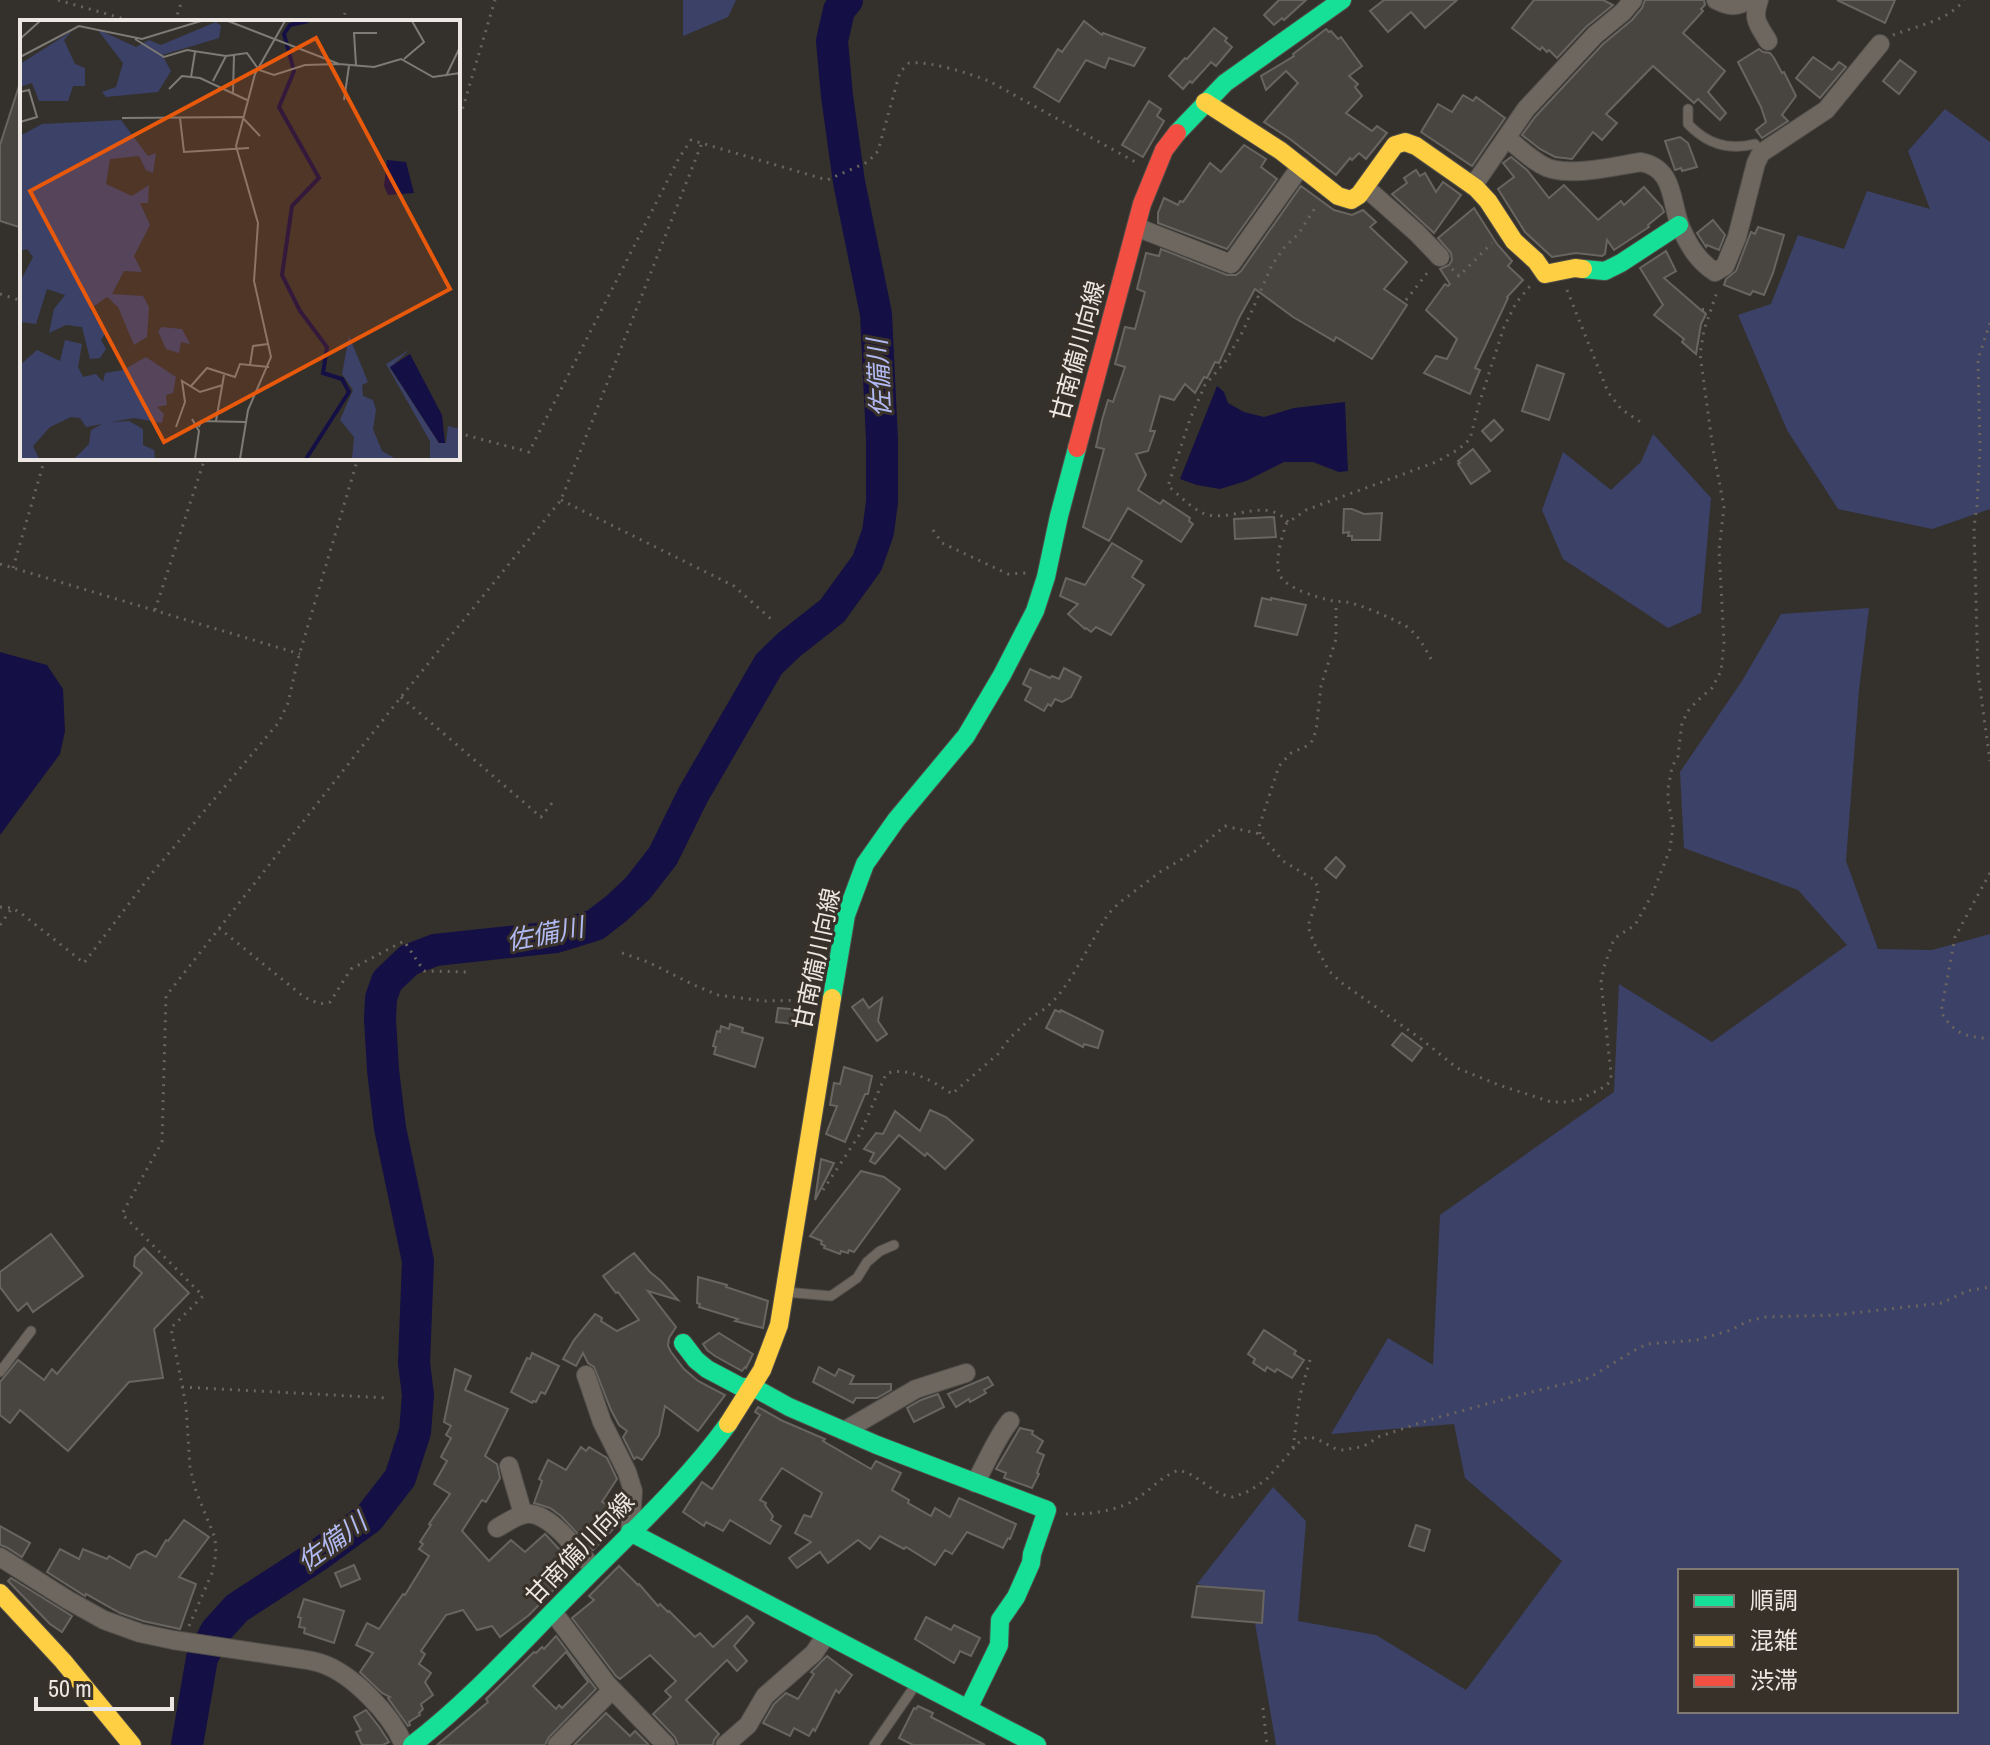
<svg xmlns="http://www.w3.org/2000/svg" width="1990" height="1745" font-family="'Archivo Narrow','Noto Sans JP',sans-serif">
	<rect width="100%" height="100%" fill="#34312c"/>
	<!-- green -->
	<g fill="#3c4168" fill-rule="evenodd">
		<polygon points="683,0 736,0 728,17 683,36"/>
		<polygon points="1945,109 1990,142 1990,509 1932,529 1838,509 1787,430 1738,315 1771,304 1798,235 1844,249 1867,191 1930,209 1908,151"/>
		<polygon points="1653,434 1711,498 1701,613 1668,628 1563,559 1542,510 1563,452 1611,490 1641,462"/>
		<path d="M1869,608L1859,690L1846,861L1878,949L1932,950L1990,934V1745H1276L1250,1594L1197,1584L1273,1487L1306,1521L1298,1621L1376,1635L1466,1690L1562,1561L1465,1478L1454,1424L1331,1434L1388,1338L1433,1365L1440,1215L1614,1092L1619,984L1712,1042L1847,945L1798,890L1684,848L1680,772L1742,681L1781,614ZM1680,1571H1956V1711H1680Z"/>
	</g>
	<!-- water -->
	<g fill="#140f44">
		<polygon points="1217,386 1224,392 1228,403 1244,412 1264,417 1294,408 1345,402 1348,471 1339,472 1313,462 1284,462 1246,481 1220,489 1197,485 1180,479"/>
		<polygon points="0,652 47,665 63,689 65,731 60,754 0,835"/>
	</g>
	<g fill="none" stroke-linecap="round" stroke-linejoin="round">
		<!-- river -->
		<polyline stroke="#140f44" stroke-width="32" points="187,1745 202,1658 216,1631 237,1608 317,1556 369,1518 400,1478 415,1432 418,1395 414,1363 418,1261 390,1128 383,1070 380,1019 381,998 387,981 409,960 435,950 556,937 595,925 617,908 638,888 663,856 693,795 769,664 790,644 832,611 867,563 878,532 882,502 882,440 876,314 849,182 837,96 832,41 839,10 847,0"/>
	</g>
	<!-- building -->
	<g fill="#484541" stroke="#686561" stroke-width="2" fill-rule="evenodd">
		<polygon points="1279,0 1306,0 1284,20 1282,18 1274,25 1264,15"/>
		<polygon points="1384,0 1457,0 1425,28 1411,12 1388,32 1370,11"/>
		<polygon points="1534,0 1603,0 1613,5 1586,27 1557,58 1549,50 1547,52 1542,47 1540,50 1512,28"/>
		<polygon points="1645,0 1704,0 1705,5 1701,9 1703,11 1683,33 1725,71 1708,92 1726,113 1720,120 1698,99 1694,103 1653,66 1606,114 1617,123 1602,140 1593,132 1572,159 1555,157 1540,149 1522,135 1535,117 1603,44 1632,20 1642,8"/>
		<polygon points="1837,0 1895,0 1885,23"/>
		<polygon points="1084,21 1102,35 1103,33 1145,48 1134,66 1109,58 1105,68 1086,60 1059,102 1034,87 1058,49 1062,52"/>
		<polygon points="1214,28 1227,38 1225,41 1232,47 1216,66 1211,62 1192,83 1190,81 1183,89 1169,76 1185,58 1187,59"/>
		<polygon points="1326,29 1329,32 1331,31 1338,39 1341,37 1362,66 1349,76 1358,84 1355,87 1362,96 1346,113 1372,131 1377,126 1387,133 1366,159 1359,153 1352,160 1350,158 1336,175 1290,139 1264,122 1298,83 1286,71 1266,90 1261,76 1294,56 1293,54"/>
		<polygon points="1759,49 1763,52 1770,53 1774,58 1782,73 1784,72 1796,96 1782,115 1788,121 1762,138 1756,130 1766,122 1761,107 1738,62"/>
		<polygon points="1813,57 1832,70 1839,62 1846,67 1820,98 1796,78"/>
		<polygon points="1900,60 1916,72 1899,94 1883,81"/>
		<polygon points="19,86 22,86 22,228 0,221 0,145"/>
		<polygon points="1463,95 1473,101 1476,97 1505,118 1472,166 1421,132 1438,104 1452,112"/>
		<polygon points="1149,101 1161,109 1157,116 1164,121 1143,157 1122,145"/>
		<polygon points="1680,137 1688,143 1697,167 1682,171 1681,168 1675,170 1665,141"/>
		<polygon points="1244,145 1266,159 1261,167 1277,179 1227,249 1158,223 1158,213 1164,198 1178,205 1180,201 1183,202 1210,163 1221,172"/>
		<polygon points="1511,157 1527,170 1549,198 1564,185 1598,220 1621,201 1624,205 1644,187 1662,207 1664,212 1648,225 1649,227 1614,250 1607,240 1605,254 1602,256 1576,253 1552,257 1525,232 1498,189 1514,177 1503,163"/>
		<polygon points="1416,170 1420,176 1425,173 1436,192 1443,182 1461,195 1434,233 1392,194 1407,183 1404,178"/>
		<polygon points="1301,186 1334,210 1352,215 1363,210 1376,222 1370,227 1407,262 1384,289 1407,305 1372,359 1336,337 1334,341 1293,317 1255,289 1239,318 1219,363 1215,362 1207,378 1204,377 1195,393 1185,384 1174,400 1160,396 1150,431 1155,431 1148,451 1136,454 1146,475 1138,490 1160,504 1163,500 1190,518 1189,521 1193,524 1181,542 1128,508 1109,541 1083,527 1104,449 1096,447 1102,420 1108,400 1113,402 1125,367 1115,364 1125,327 1135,329 1145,292 1137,289 1146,253 1159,256 1161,249 1227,275 1236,275 1241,271"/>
		<polygon points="1474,208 1497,244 1512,261 1508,266 1523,280 1507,297 1508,298 1475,368 1480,370 1470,394 1424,373 1436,356 1447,359 1457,339 1426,310 1445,284 1448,286 1450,284 1440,269 1449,265 1452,260 1451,253 1438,238"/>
		<polygon points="1713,220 1725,235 1719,250 1707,245 1706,247 1697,233"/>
		<polygon points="1758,227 1784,235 1773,273 1764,295 1753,291 1750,295 1724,285 1726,279 1736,271 1751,232 1755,234"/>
		<polygon points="1666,251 1676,271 1664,278 1702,311 1703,308 1703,311 1706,314 1701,324 1696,354 1682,342 1684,339 1654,315 1663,305 1640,268"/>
		<polygon points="1537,365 1564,374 1549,420 1522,411"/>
		<polygon points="1494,420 1503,430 1491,441 1482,431"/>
		<polygon points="1473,449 1490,471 1471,484 1458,464 1460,463 1458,461"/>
		<polygon points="1344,509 1352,509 1364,514 1382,513 1380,540 1352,540 1352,536 1348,536 1349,532 1343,533"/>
		<polygon points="1274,517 1276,537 1235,539 1234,519"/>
		<polygon points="1112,543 1142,561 1132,577 1144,585 1111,635 1096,627 1091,632 1086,628 1085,629 1068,614 1078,604 1060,596 1066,578 1085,585"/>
		<polygon points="1262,598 1271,600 1271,598 1306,605 1297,635 1255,626"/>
		<polygon points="1064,668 1081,677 1071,697 1062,702 1055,699 1051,706 1048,704 1044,711 1025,700 1031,688 1023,684 1030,669 1050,678 1052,676 1059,679"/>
		<polygon points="1336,857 1345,866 1336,878 1325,869"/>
		<polygon points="882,998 878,1021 887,1034 877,1041 852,1007 863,999 869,1008"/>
		<polygon points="778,1008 815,1011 813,1026 776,1022"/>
		<polygon points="1055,1010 1060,1012 1061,1010 1103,1031 1098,1048 1084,1044 1083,1047 1046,1028"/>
		<polygon points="730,1024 743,1028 742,1032 763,1038 755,1067 714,1054 716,1047 713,1046 717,1031 720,1032 721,1026 729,1029"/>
		<polygon points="1402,1033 1422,1048 1412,1061 1392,1045"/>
		<polygon points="844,1067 872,1076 868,1094 865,1094 845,1142 826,1134 837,1106 830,1105 834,1083 840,1084"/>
		<polygon points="930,1110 946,1117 973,1140 945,1169 927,1153 925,1156 899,1135 875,1164 870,1161 874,1153 864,1149 876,1133 883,1134 895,1111 920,1131"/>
		<polygon points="821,1159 834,1163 815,1200"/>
		<polygon points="861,1171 884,1177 900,1189 854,1252 849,1250 848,1253 841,1251 840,1254 824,1248 825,1246 821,1244 822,1241 810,1236"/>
		<polygon points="51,1234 83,1276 33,1312 27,1303 18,1311 0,1287 0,1272"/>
		<polygon points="144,1248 189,1293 154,1329 163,1378 129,1382 68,1451 20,1410 10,1423 0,1415 0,1382 18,1360 44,1380 52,1369 57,1374 142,1273 134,1266 135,1257"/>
		<polygon points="634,1253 650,1272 661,1281 678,1300 648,1291 676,1327 669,1338 668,1346 671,1352 684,1369 698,1381 725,1395 698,1431 665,1406 659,1435 642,1460 637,1457 634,1459 623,1437 627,1431 619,1425 611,1410 594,1367 588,1363 583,1353 576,1366 563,1359 574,1340 595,1314 602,1318 601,1321 617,1331 639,1320 618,1292 616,1293 603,1276"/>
		<polygon points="698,1277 727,1285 726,1287 768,1301 763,1328 735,1321 738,1319 699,1307 700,1304 697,1303"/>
		<polygon points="1264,1330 1296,1351 1294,1354 1304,1360 1292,1378 1277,1369 1275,1372 1267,1367 1265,1371 1253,1363 1255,1359 1248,1354"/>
		<polygon points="719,1333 753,1354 746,1368 745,1367 742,1371 715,1356 707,1350 703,1344"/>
		<polygon points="532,1353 559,1366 545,1394 541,1392 536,1402 533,1401 532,1403 511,1392 527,1358 530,1359"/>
		<polygon points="819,1367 835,1376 839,1369 854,1376 850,1384 891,1384 891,1390 877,1398 856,1398 853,1403 813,1382"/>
		<polygon points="455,1369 471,1376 465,1390 508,1409 485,1456 497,1464 500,1478 486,1502 482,1500 462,1531 489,1561 511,1540 525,1552 545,1534 576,1567 529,1615 500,1637 492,1626 477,1630 463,1610 446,1615 421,1651 425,1654 419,1664 431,1673 425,1682 433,1695 421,1704 423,1709 419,1713 420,1715 409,1722 410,1725 408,1726 388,1698 390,1697 382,1693 360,1672 373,1653 356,1645 367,1623 379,1629 403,1594 405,1595 429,1556 419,1549 423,1544 420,1542 431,1525 429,1524 450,1494 434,1484 447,1461 441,1457 451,1438 446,1435 451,1426 444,1422"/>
		<polygon points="988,1377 993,1385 984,1390 986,1393 970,1402 969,1399 956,1407 948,1394"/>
		<polygon points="938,1394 944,1407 914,1422 907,1408 921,1400"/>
		<polygon points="758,1407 783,1421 825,1439 823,1441 871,1469 876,1461 901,1473 892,1490 909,1500 908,1503 931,1516 935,1508 950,1517 959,1498 1016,1524 1010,1539 1008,1538 1003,1548 967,1532 952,1554 945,1550 935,1565 906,1547 904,1549 880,1536 870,1549 858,1540 828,1563 820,1552 797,1568 789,1558 811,1542 795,1533 804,1515 811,1517 822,1493 782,1468 760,1500 766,1503 765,1505 773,1516 771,1520 781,1526 770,1544 730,1520 723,1531 706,1522 704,1526 683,1512 702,1482 712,1489 760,1415 755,1412"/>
		<polygon points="1020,1428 1033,1431 1032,1434 1043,1441 1037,1452 1044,1455 1037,1473 1039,1474 1032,1488 1004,1478 1006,1473 996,1469"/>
		<polygon points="581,1447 586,1451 589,1447 607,1458 617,1479 602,1502 620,1510 619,1523 593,1550 561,1516 550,1508 534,1503 542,1481 539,1479 548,1460 566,1470"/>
		<polygon points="184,1520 209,1537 179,1577 196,1584 180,1629 143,1621 120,1613 86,1594 85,1596 47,1572 60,1549 79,1559 83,1549 107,1559 109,1556 130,1568 137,1555 145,1551 156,1557 166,1540 168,1541"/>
		<polygon points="1416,1525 1430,1530 1424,1551 1409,1546"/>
		<polygon points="0,1526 30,1543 22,1557 6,1547 0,1545"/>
		<polygon points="354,1565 360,1579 341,1587 335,1573"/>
		<polygon points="619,1566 638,1585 639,1584 658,1606 660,1604 668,1612 669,1611 695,1637 700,1633 713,1647 747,1616 754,1623 734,1646 747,1661 737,1671 727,1660 686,1700 719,1734 714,1740 713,1745 678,1745 675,1737 653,1714 671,1697 665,1691 676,1681 650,1655 620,1679 616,1676 572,1618 594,1600 589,1596"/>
		<polygon points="11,1578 72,1616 62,1632 50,1624 8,1581"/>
		<polygon points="1197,1586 1264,1591 1262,1623 1192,1617"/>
		<polygon points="304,1599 344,1611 334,1643 304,1633 305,1628 299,1627 301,1618 298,1617"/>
		<polygon points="926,1617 951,1630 954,1625 980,1638 971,1656 960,1651 954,1663 915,1639"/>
		<path d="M556,1636L596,1689L549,1737L545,1745H437L488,1702L486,1699L534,1652L536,1653L542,1647L544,1649ZM566,1652L588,1682L562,1708L559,1705L556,1709L533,1686Z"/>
		<polygon points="827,1656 852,1675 839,1693 836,1690 815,1731 813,1729 809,1736 794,1728 790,1736 763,1723 774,1704 786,1693 798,1699 814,1674 811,1672"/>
		<polygon points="918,1706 933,1713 931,1717 985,1745 913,1745 899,1738 914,1708 916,1709"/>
		<polygon points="366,1710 380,1728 389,1742 383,1745 362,1745 356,1732 361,1730 354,1717"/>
		<polygon points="606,1713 630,1736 635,1731 649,1745 574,1745"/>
	</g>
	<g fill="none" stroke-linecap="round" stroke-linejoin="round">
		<defs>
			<g id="lane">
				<path d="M1688,109V124C1707,144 1728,151 1755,144L1761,153"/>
				<polyline points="785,1292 831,1296 857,1278 867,1262 880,1251 894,1245"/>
				<polyline points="0,1372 31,1331"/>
				<polyline points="874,1745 917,1683"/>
			</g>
			<g id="street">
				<path d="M1716,0C1728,6 1737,8 1748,0"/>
				<path d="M1759,0C1752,20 1758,24 1768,41"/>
				<path d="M1507,138C1518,147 1529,158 1542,165C1564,179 1615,166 1641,162C1676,169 1670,203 1681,228C1689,246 1698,261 1715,272L1725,266L1737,237L1756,163L1761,153L1826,110L1880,44"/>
				<polyline points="1473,186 1526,109 1595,35 1623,12 1633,0"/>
				<polyline points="1365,187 1417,233 1440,257"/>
				<polyline points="1136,227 1231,264 1301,166"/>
				<polyline points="586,1375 602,1422 627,1472 633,1491 630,1532"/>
				<polyline points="844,1431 916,1389 966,1373"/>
				<polyline points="509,1466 523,1514"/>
				<path d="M975,1483C987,1462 995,1440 1010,1421"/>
				<path d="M497,1528C506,1523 517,1515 526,1514C550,1511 579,1553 594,1569"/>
				<path d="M0,1557L68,1600L104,1620L140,1633L173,1640L301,1659C307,1660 314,1661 320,1663C352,1673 391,1714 404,1745"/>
				<polyline points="553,1612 607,1684 666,1745"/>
				<polyline points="557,1745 612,1690"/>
				<polyline points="725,1745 748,1725 765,1696 814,1653 826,1635"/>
			</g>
			<g id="fast">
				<polyline points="1177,133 1225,83 1342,0"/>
				<polyline points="1583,269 1605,271 1621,263 1679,225"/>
				<polyline points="832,998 846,915 865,864 896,820 966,736 1002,675 1035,611 1046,577 1059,516 1077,448"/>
				<polyline points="683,1343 696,1360 707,1369 741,1387 753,1387 789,1407 877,1445 1047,1510 1032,1554 1031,1563 1016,1597 1000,1620 999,1645 968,1709"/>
				<polyline points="630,1532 1037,1745"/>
				<path d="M412,1745C471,1700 522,1642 575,1589C627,1536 684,1485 728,1424"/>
			</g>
			<g id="slow">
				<polyline points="1205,102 1281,151 1338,196 1351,200 1359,195 1395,145 1405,142 1416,146 1476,188 1488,201 1514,241 1536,261 1545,274 1575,268 1583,269"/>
				<polyline points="728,1424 762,1370 779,1325 832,998"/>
				<polyline points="0,1593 63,1661 132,1745"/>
			</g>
			<polyline id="jam" points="1077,448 1142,204 1164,150 1177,133"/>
		</defs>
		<!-- lane casing -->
		<use href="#lane" stroke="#514e4a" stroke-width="11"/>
		<!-- street casing -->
		<use href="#street" stroke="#514e4a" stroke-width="20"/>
		<!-- fast casing -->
		<use href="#fast" stroke="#514e4a" stroke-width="20"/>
		<!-- slow casing -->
		<use href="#slow" stroke="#514e4a" stroke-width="20"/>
		<!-- jam casing -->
		<use href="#jam" stroke="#514e4a" stroke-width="20"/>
		<!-- path -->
		<g stroke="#6a645e" stroke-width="3" stroke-dasharray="2 6" stroke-linecap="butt">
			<polyline points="58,0 135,22"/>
			<polyline points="175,22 182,0"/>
			<polyline points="342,22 345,13"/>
			<path d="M1893,35C1916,26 1948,21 1964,0"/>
			<polyline points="458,124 495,0"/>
			<polyline points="1452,269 1459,276 1492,243"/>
			<polyline points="1567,290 1608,392 1621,409 1642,423"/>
			<polyline points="0,294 22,301"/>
			<polyline points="1406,300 1428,272"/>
			<polyline points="1990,323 1978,359 1980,448 1977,506 1974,527 1978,674 1990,761"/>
			<path d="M458,433L529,452L679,158L691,140L827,180L868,162L878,151L900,72L909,63C932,61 967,73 989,81L1137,163"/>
			<polyline points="561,500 734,586 771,619"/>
			<path d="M1288,522C1267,497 1236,520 1209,515C1196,513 1179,495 1168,486L1190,419L1205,385L1225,362L1243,331L1272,265L1284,248L1299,233L1317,205"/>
			<polyline points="933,530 942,543 1008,574 1027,573"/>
			<polyline points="0,564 300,654"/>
			<polyline points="13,568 45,458"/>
			<polyline points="155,610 205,458"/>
			<path d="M1431,659C1424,646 1417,633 1404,625C1391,618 1360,604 1346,602C1341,601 1337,602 1333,601C1319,598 1283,588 1279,573C1275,558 1282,538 1286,524L1306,510L1436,462L1459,449L1470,439L1479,404L1504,327L1516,303L1530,286"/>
			<polyline points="401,697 541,817 552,803"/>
			<polyline points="1260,834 1259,827 1279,766 1291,753 1307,746 1312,741 1316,731 1321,686 1336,639 1336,602"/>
			<path d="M1990,873L1955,937L1941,1012C1955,1035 1965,1036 1990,1039"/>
			<polyline points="0,907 12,908 22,914 84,963 153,872 279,722 288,703 298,659 358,458"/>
			<polyline points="0,925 12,908"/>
			<polyline points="219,928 304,997 320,1004 330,1002 351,969 404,941 424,971 468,972"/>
			<polyline points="622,953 648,962 694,985 718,995 764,1001 811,1000"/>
			<path d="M823,1190L860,1134L886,1074C906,1065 935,1082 952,1094L998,1054L1009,1039L1033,1016L1046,1008L1058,996L1071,978L1108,914L1119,903L1160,872L1194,852L1225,826L1260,834L1283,861L1313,879L1318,887V896L1308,926L1313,941L1329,971L1342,983L1421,1039L1457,1068L1499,1085L1551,1102H1566L1581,1099L1606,1086L1611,1080V1073L1601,982L1604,967L1613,942L1618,936L1635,925L1652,895L1670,849L1673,826L1668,801V789L1672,767L1678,756L1682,723L1688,711L1697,701L1712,688L1721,671L1724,643L1719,550L1724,507L1713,449L1700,354L1704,330L1718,289"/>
			<polyline points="182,1387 388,1398"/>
			<polyline points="1293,1448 1300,1395 1310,1360"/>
			<path d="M1066,1514C1087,1515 1118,1511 1136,1499C1152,1489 1160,1477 1179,1470L1192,1475L1220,1494L1233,1497L1249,1491L1266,1480L1298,1443L1307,1437L1315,1438L1336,1449L1342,1450L1361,1447L1368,1444L1378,1437L1429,1420L1515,1396L1589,1378L1635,1350L1647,1344L1697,1340L1731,1330L1748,1321L1766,1317L1835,1315L1942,1303L1967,1291L1990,1287"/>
			<polyline points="189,1626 212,1573 216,1554 215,1538 196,1491 190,1468 186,1406 171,1328 203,1296 122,1214 162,1142 166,996 401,697 561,500 702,143"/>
			<polyline points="1263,1708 1267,1745"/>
		</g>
		<!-- lane -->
		<use href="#lane" stroke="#6e675f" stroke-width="9"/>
		<!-- street -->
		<use href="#street" stroke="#6e675f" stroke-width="18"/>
		<!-- fast -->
		<use href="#fast" stroke="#16e098" stroke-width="18"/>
		<!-- slow -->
		<use href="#slow" stroke="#ffcf43" stroke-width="18"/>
		<!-- jam -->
		<use href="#jam" stroke="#f24e42" stroke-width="18"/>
	</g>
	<g text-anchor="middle" stroke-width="6" stroke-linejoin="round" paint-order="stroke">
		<!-- street labels -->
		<g font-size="24" fill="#ece7e2" stroke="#383129">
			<text transform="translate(1078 351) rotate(-75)" y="8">甘南備川向線</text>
			<text transform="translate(817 959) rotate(-78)" y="8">甘南備川向線</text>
			<text transform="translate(580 1549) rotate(-46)" y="8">甘南備川向線</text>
		</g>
		<!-- water labels -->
		<g font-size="26" font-style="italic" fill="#b1baf2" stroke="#383129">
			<text transform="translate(879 378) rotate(-93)" y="9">佐備川</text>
			<text transform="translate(545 934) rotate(-11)" y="9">佐備川</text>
			<text transform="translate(332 1542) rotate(-36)" y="9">佐備川</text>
		</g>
	</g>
	<!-- overview -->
	<g transform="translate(20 20)">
		<rect width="440" height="440" fill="#34312c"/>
		<path d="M196,2L201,6L199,18L142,35L151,51L138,72L86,77L82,72L96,67L103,43L77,9L116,27L129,20L141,25ZM52,11L44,20L55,44L65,48V66H53L48,81H19L12,63L0,67V44ZM101,100L128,136L136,133L133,153L126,150L119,136L90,139L86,164L112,176L129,165L128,183H120L130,205L114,236L122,252L104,251L92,274L123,276L129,287L127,317L114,325L98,287L87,277L70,289L85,314L81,320L86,329L80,338L70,339L62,307L46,305L29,313L34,289L45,275L27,269L16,304L0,302L1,260L13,237L7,229L0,231V116L22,104ZM142,307L162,309L170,324L161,322L159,333L146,329L138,311ZM329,316L348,362L342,365L343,376L353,380L356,390L353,409L362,431L376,439H332L334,417L320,400L333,370L322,354ZM45,320L62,324L58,347L63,357L76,354L83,362L85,353L103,350L126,337L156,357L153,373L146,375L147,385L137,387L144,394L142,403L114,398L66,407L60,398L51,397L30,407L13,426L19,439H0V345L17,330L40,341ZM389,330L370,348L419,423H426L428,406L440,409V439H410V421L366,344ZM109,401L123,409V425L134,430L135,439H54L69,424L71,410L84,403Z" fill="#3c4168"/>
		<path d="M367,140L386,142L394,173L368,175L364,166ZM390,334L422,395L425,423H419L370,347Z" fill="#140f44"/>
		<path fill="none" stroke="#140f44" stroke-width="4" d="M286,439L329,372L322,359L303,353L307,327L280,291L262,255L272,186L299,158L259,87L274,51L264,14L270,5L288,1"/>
		<path fill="none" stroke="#7e7a75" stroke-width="2" d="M208,1L319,44L354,47L381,39L413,57L440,53M0,19L20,1M115,19L144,37L167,30L206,36L227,33L239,50L254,55L285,45L319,44M0,37L59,6L122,19L181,1M384,39L404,22L392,1M336,45L334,13H357M426,56L440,27M171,57L175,32M193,61L206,36M149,69L162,56L180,58L227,80M0,72L9,70L17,97L0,102M213,73L214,35M324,80L329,46M102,98L222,97L240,116M160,98L164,132L229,128M230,345L233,326L248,324M171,366L187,348L215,357L220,344L249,347M172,399L179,411L175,439M196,401L204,355M156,407L165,382L162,361L180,372L203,365M179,407L181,401L226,402M220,439L228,390L251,337L234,261L238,203L216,126L235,54L265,1"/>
		<path fill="#e8590c" fill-opacity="0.15" stroke="#e8590c" stroke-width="4" d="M296,18L430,269L144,422L10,171Z"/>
		<rect width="440" height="440" fill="none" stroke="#ece7e2" stroke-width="4"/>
	</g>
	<!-- legend -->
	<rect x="1678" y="1569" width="280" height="144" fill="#383129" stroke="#807a73" stroke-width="2"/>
	<rect x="1694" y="1595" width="40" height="12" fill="#16e098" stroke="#807a73" stroke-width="2"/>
	<text x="1750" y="1609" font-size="24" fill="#ece7e2">順調</text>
	<rect x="1694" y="1635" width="40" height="12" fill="#ffcf43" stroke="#807a73" stroke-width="2"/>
	<text x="1750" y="1649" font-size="24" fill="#ece7e2">混雑</text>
	<rect x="1694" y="1675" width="40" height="12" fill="#f24e42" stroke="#807a73" stroke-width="2"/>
	<text x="1750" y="1689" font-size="24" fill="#ece7e2">渋滞</text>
	<!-- scale -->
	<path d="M36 1697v12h136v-12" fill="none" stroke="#ece7e2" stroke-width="4"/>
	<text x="48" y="1697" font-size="24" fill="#ece7e2" stroke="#383129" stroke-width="6" paint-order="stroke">50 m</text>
</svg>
